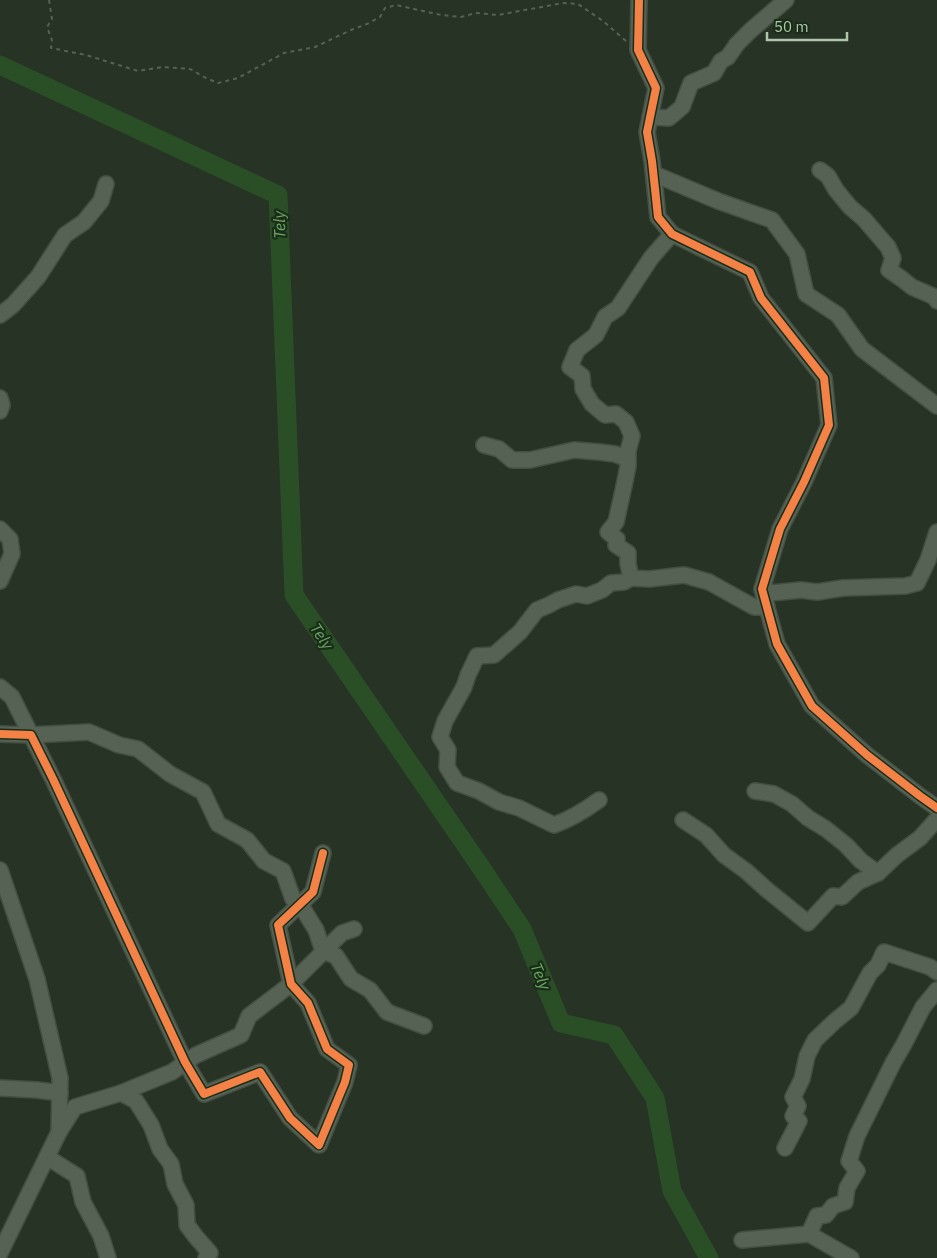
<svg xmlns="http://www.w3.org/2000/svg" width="937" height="1258" font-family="'IBM Plex Sans',sans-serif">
	<rect width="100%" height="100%" fill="#263325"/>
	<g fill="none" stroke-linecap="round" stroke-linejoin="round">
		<!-- river -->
		<polyline stroke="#2a4e26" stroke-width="19" points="0,65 278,195 294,595 480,866 522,929 561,1023 614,1035 655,1098 672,1191 709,1258"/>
		<defs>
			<g id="minor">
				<polyline points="639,0 638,50 656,88 647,132 652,161 658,217 672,234 750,272 761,298 824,378 829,425 804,482 780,529 762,589 777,644 812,706 867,755 920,796 937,808"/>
				<polyline points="650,117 669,118 682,107 691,83 714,73 721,61 728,57 737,44 750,31 786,0"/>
				<polyline points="820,170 828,176 836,190 850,207 864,219 888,247 893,258 889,270 902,279 912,287 935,297 937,301"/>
				<polyline points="654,174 718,201 772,220 797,254 806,294 838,315 862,349 937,406"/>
				<polyline points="672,234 651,258 618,308 605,317 596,335 577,350 570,367 582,376 583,389 592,404 605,415 616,414 626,422 632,436 628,451 628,466 624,486 616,522 608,532 617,539 616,545 628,553 628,564 631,578 649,579 684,575 709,582 754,607 767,607"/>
				<polyline points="0,315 13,305 38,277 65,235 84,222 101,201 106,184"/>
				<polyline points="0,398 2,405 0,411"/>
				<polyline points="484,445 499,449 512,460 530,460 574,450 599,452 615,454 628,459"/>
				<polyline points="0,529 10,539 12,554 0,581"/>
				<polyline points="762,589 771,593 801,590 817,592 843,588 905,586 917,583 928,560 937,532"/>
				<polyline points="0,687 12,697 31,735 89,732 119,745 138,749 170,774 203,792 218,824 247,840 264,861 283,871 293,899 300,904 316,930 323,951 336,956 351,979 370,990 387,1012 424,1026"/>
				<polyline points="0,734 31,735 53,779 185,1062 204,1094 260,1072 290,1118 319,1145 345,1082 349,1065 327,1049 308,1003 291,984 278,925 313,892 323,853"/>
				<polyline points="755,791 774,794 792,804 808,818 826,829 846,845 861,861 878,873"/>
				<path d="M599,800C584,811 571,819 554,825L519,808L499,802L479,791L457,783L447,767L448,750L440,737L445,721L464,687L468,675L477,656L494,655L520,632L537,610L549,605L558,600L576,594L587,596L602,590L611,583L624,582L631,578"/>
				<polyline points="683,820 706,835 724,855 746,871 766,889 808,923 833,896 842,897 858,882 878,873 897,855 920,838 937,819"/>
				<polyline points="0,870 37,979 60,1078 59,1132"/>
				<polyline points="0,1088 37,1090 60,1093"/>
				<polyline points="121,1093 136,1101 151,1125 160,1149 171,1164 175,1184 186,1205 187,1225 196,1237 210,1253 206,1258"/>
				<polyline points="785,1148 799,1121 793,1116 798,1106 793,1097 802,1079 807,1056 815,1040 835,1021 851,1008 870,973 878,965 884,952 930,967 937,972"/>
				<polyline points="47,1157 77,1176 83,1202 101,1236 108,1258"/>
				<polyline points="809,1234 817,1216 826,1215 833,1206 845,1202 847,1188 857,1171 849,1161 857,1136 893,1063 904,1044 923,1007 937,990"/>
				<polyline points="742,1240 809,1234 851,1258"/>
				<polyline points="0,1253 59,1132 75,1107 121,1093 172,1072 196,1055 241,1035 249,1016 291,984 342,933 354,929"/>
			</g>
		</defs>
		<!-- minor casing -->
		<use href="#minor" stroke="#444e42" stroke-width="18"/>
		<!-- path -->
		<polyline stroke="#576154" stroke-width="2" stroke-dasharray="4 4" stroke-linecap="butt" points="49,0 52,19 47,27 52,40 51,48 86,55 138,71 163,67 190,69 206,78 218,83 238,78 284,53 315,47 351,30 367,24 380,17 385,8 396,5 441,15 461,17 476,13 498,15 563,3 578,4 603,21 626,41"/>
		<!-- minor -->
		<use href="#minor" stroke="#566254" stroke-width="15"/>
		<defs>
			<g id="cycleway">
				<polyline points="639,0 638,50 656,88 647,132 652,161 658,217 672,234 750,272 761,298 824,378 829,425 804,482 780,529 762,589 777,644 812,706 867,755 920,796 937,808"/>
				<polyline points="0,734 31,735 53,779 185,1062 204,1094 260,1072 290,1118 319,1145 345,1082 349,1065 327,1049 308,1003 291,984 278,925 313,892 323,853"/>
			</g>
		</defs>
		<!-- cycleway casing -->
		<use href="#cycleway" stroke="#1a2d18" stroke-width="11"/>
		<!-- cycleway -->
		<use href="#cycleway" stroke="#f48246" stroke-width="8"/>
	</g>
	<g text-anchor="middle" stroke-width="4.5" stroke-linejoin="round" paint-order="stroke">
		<!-- water labels -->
		<g font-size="16" font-style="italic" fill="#6ba764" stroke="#1a2d18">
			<text transform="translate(279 225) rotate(-92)" y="6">Tely</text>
			<text transform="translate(322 636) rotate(56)" y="6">Tely</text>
			<text transform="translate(541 976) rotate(67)" y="6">Tely</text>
		</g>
	</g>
	<!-- scale -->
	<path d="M767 32v8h80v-8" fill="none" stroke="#afc6ad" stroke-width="2.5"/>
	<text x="774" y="32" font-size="15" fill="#afc6ad" stroke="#1a2d18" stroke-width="4" paint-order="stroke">50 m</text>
</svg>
